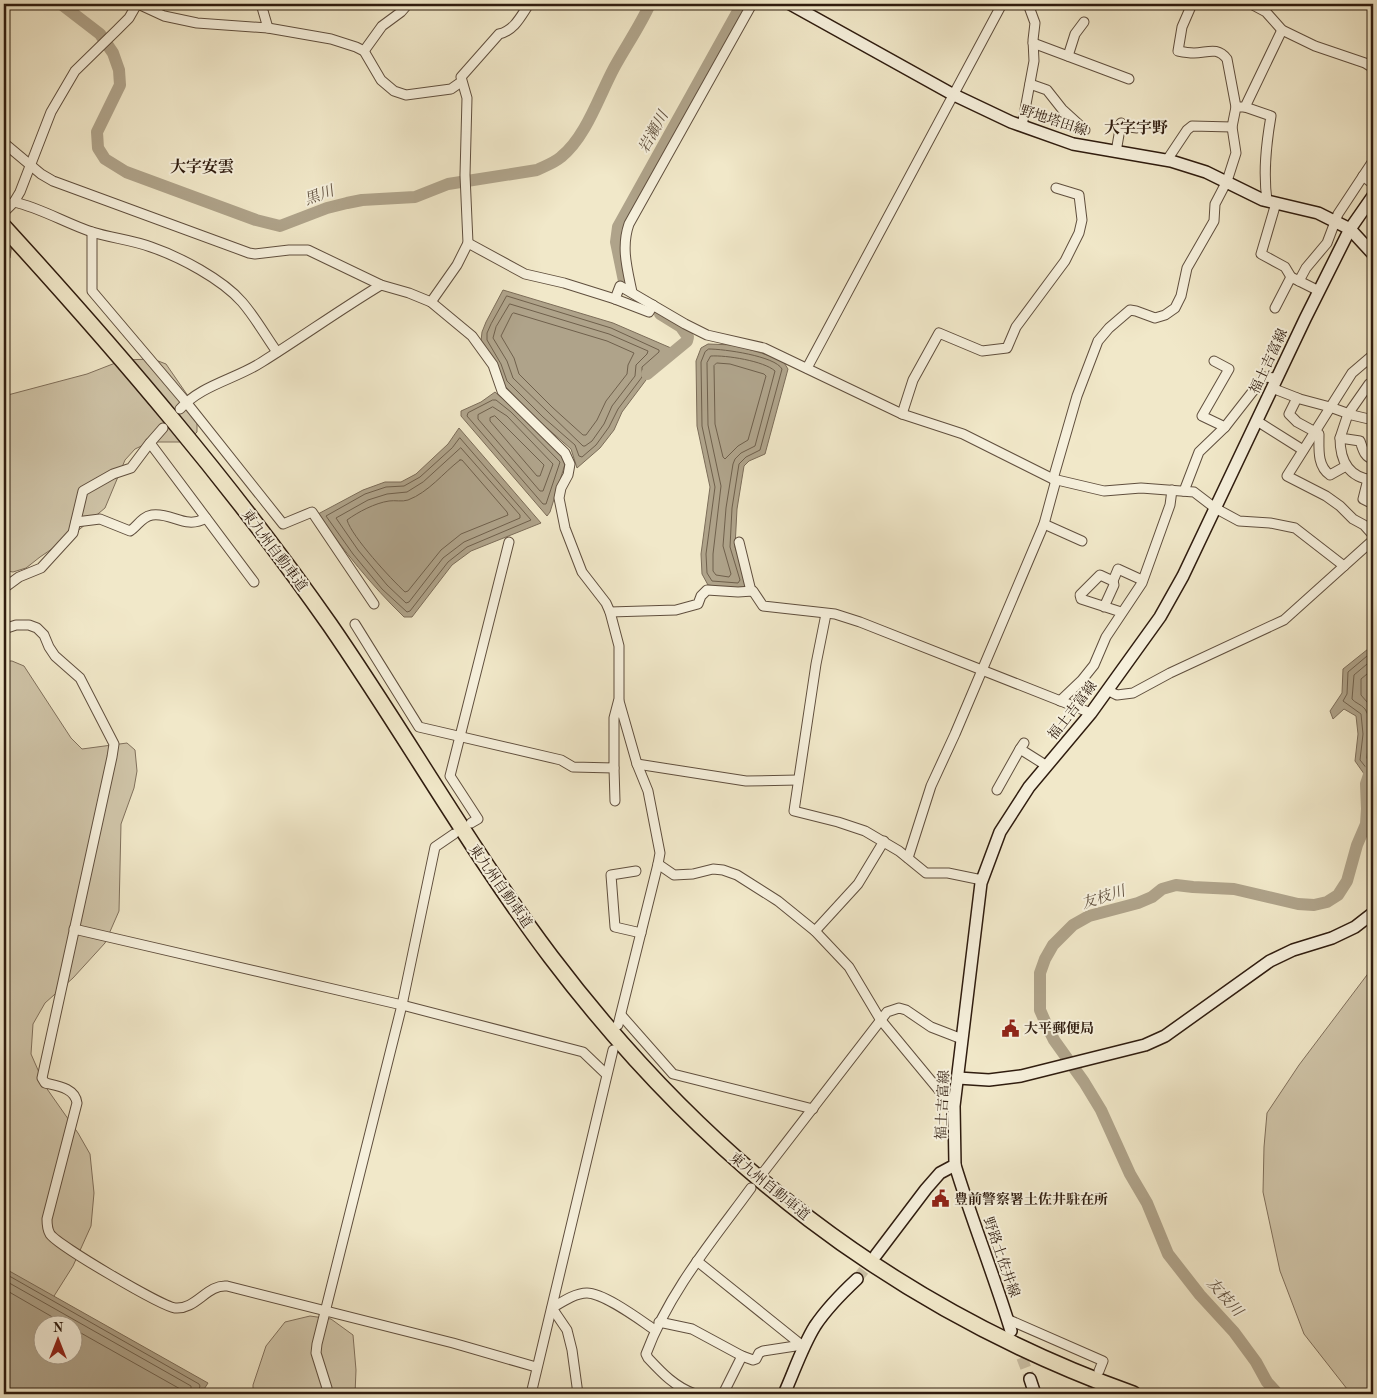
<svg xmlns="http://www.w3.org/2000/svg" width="1377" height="1398" font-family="'Old Standard TT','Noto Serif JP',serif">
	<rect width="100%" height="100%" fill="#f1e8c9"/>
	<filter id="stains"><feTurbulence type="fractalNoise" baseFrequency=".004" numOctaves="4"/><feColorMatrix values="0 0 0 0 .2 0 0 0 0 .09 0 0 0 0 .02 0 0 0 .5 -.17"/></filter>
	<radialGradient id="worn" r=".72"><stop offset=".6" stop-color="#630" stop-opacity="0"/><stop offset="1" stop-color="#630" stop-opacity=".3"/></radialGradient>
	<!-- green -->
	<g fill="#d0c5a9" stroke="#80705c">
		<polygon points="4,219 12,243 10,258 4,261"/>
		<polygon points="153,359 166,364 197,409 197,432 187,442 150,442 135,449 125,460 105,508 74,534 40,557 26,568 13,572 7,571 5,565 4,555 4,396 87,374 123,360"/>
		<polygon points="4,661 12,661 24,666 71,738 82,749 127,743 135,750 137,771 134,788 121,824 119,911 105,943 73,978 45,1003 33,1024 31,1054 45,1086 78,1133 90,1154 94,1193 91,1226 73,1266 49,1304 4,1394"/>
		<polygon points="1373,967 1373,1394 1351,1394 1304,1334 1280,1271 1263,1192 1264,1147 1267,1113 1299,1065"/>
		<polygon points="310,1316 331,1319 353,1335 356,1370 355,1394 253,1394 253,1385 266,1346 285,1322"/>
	</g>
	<!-- water -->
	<g fill="#afa38a" stroke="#7c6d59" fill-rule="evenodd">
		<polygon points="503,290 613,323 671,348 646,370 649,376 622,412 614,430 600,448 577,468 571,449 539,421 503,384 497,366 481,341 482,332 486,322"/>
		<polygon points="708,344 734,345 771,356 783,361 788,369 765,454 749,461 744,466 737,509 735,547 747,585 746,587 728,588 708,585 702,574 701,554 710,487 697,426 696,361 701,348"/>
		<polygon points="495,392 514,408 566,461 550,512 547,516 461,416 461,411 481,402"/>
		<path d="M459,428L541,523L471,551L452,565L412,617H404C371,585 344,551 318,514L363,490L385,482H401L416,474L448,444Z"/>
		<polygon points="1373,645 1373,774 1367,778 1355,761 1358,734 1356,716 1344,709 1333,719 1330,711 1342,693 1343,669"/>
		<path d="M4,1268L208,1383L201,1394H4ZM42,1326H72V1356H42Z"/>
	</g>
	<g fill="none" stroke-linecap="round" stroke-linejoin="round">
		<!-- shore -->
		<g stroke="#6f604c" stroke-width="1">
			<polygon points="507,296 611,328 659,350 659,352 642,367 642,377 618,409 609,427 596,445 582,457 579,456 575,445 543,417 507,381 501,364 487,340 487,333 491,324"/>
			<polygon points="510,304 609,334 648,351 647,354 636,365 635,376 612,406 604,424 592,441 585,446 583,446 513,378 507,361 493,338 496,327"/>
			<polygon points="514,313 607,341 634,353 628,365 627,374 606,401 597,420 586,435 583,435 552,407 519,374 514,358 501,336 512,314"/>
			<path d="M709,349C724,349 775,356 782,369L760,450L746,457L739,464L732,508L730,547L740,580L738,583L712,581L707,573L706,554L715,487L702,426L701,362L705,352Z"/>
			<path d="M711,356C726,355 764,361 775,371L755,446L741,453L735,459L733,464L726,508L723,546L731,574L729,577L716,575L713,571V554L721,486L708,425L707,363Z"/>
			<polygon points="717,363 730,364 764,374 766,376 748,440 738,446 725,459 723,457 715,424 714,366"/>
			<polygon points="493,400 496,400 511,412 560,462 546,504 543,504 467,416 468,413"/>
			<polygon points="493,407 507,416 553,464 543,491 540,491 478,419 478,415"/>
			<polygon points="495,416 544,465 540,476 537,476 490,421 490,418"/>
			<polygon points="460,438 531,520 467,547 448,562 410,611 407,612 382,589 353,554 326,516 365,494 386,487 404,486 420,477 452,448"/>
			<polygon points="461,448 520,515 520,518 464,542 443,558 409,602 406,603 387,585 358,550 336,518 368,500 387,494 407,492 423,482"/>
			<path d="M460,460H462L507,512L508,515L461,534L441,550L408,591L405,592C391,579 352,537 347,520C358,512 375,503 389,501C395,500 402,502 408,500C429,492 443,473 460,460Z"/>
			<polyline points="1373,651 1348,672 1347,694 1343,701 1361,714 1363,734 1360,760 1368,770 1373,770"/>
			<path d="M1373,659L1354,675L1352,699C1355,703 1361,704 1365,709C1373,720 1368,745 1367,758L1370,763L1373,764"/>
			<polyline points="1373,669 1361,679 1361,695 1373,709"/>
			<polyline points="4,1273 199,1384 200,1386 197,1394"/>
			<polyline points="4,1280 191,1386 191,1394"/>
			<polyline points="4,1289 68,1326"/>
			<polyline points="72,1328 182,1390 184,1394"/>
		</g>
		<!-- river -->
		<g stroke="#afa38a" stroke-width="12">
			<path d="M61,4L100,34L113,53L119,70L120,85L97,132L98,148L105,159L126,172L256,220L280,226L327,208L347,203L362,200L415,197L448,184L537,170C545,166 554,163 561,157C586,137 599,96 614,68C626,46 640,26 650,4"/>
			<polyline points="624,281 616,242 618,227 742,4"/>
			<polyline points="647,374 687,341 688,337 681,327 660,314"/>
			<polyline points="1278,1394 1267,1382 1256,1362 1234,1332 1200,1295 1168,1254 1147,1203 1130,1174 1101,1110 1084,1082 1054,1040 1047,1026 1040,1010 1040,973 1045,959 1053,945 1073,925 1089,916 1138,903 1152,897 1162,889 1176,885 1193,887 1234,889 1298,904 1314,905 1327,902 1338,895 1347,881 1357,845 1366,824 1367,809 1366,784 1373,763"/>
		</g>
		<!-- street-tunnel -->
		<polyline stroke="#cabfa4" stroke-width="9" stroke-dasharray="9 4.5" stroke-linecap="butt" points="1090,1394 1097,1376"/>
		<!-- secondary-tunnel -->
		<g stroke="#cabfa4" stroke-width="11" stroke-dasharray="11 5.5" stroke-linecap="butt">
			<polyline points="857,1279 875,1256"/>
			<polyline points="1016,1342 1030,1379"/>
		</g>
		<defs>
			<g id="street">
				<polyline points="138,4 164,16 197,23 268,28 331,39 356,47 364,51 381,80 394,91 406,95 451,89 461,82"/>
				<polyline points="261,4 268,28"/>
				<path d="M1192,4L1182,27L1178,51C1183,52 1189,53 1194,53C1207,53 1217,46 1227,59L1236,107"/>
				<polyline points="1251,4 1266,12 1282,30 1315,46 1365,63 1373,68"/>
				<polyline points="1033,43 1129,79"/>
				<polyline points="364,51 382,26 401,12 408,4"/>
				<polyline points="1068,56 1075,34 1084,22"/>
				<polyline points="1030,84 1047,90 1062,109 1085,130"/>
				<path d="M1245,107L1271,116C1266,145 1263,172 1267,201"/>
				<polyline points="1022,126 1034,61 1033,40 1035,23 1028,4"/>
				<polyline points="1121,126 1137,128"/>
				<polyline points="4,143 41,174 53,181 249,253 255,254 289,250 308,250 381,285 409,293 431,302 472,336 493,365 502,391 565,453 570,464 568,475 561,488 559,498 565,528 582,572 606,603 610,612 619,646 619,699 614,718 614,768 573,767 561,760 419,727 355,624"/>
				<polyline points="1116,152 1121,123"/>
				<polyline points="1167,160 1187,130 1192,126 1232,127"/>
				<polyline points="1363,176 1373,184"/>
				<path d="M14,202C41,208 65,223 92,232C111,238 132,240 151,247C180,257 222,279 242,302C255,317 265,335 277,352"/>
				<polyline points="1276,203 1261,254 1285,267 1291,277 1319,291"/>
				<polyline points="6,210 14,202 20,192 51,112 75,71 117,30 129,18 137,4"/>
				<polyline points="92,232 92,291 186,402 283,524 312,512 374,604"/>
				<polyline points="468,243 525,274 564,283 615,299 649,312 653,305"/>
				<polyline points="1299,281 1306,268 1327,243 1338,214 1373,161"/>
				<path d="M632,292C627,268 621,247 629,224L752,4"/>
				<polyline points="615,299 620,286 685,324 707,335 764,348 902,414 963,434 1053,479 1104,491 1141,488 1194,492 1215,508 1239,521 1270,523 1295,528 1344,566"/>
				<path d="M431,302L457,265L468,243L465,175L467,98L461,77L499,34C514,31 521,16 529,4"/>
				<polyline points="1275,308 1291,277"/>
				<polyline points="1373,355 1352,373 1287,476 1326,496 1340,506 1353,519 1364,525 1373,535"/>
				<polyline points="1214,361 1229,369 1202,416 1225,427 1264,377 1276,378"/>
				<polyline points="807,368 1002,4"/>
				<path d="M1373,382L1369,384L1348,414L1340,438L1360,441C1363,449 1364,457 1373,459"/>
				<polyline points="1272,388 1300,399 1330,407 1352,415 1373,420"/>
				<path d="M1297,398L1289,414L1297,422L1319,434C1319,449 1317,466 1330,475L1346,466"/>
				<path d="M180,409C201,385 236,379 262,362C302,337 341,309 381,285"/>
				<polyline points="902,414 913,380 939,333 982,351 1007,348 1016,327 1065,261 1079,233 1082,220 1079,195 1056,188"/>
				<polyline points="1257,421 1303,450"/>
				<path d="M1340,438C1340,460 1348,478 1373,480"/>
				<polyline points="150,443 254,582"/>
				<polyline points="1053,479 1077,396 1098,341 1109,328 1130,310 1136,311 1155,318 1165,315 1175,308 1181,296 1187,268 1214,221 1215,204 1227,181 1236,153 1232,127 1236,107 1245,107 1282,30"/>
				<polyline points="1368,479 1363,499 1373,504"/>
				<polyline points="1184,491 1199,452 1225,427"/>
				<path d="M76,522L100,519L130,531C138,526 141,517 152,515C172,512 185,530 206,518"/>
				<polyline points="1044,524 1082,541"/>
				<polyline points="739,542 751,591"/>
				<polyline points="1113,581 1118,569 1142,580"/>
				<polyline points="4,588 19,577 41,568 73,533 83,491 113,474 131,468 149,444 163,428"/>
				<polyline points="1104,607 1114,585 1113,581 1100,575 1080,595 1081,599 1121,612"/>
				<polyline points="610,612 676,610 698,604 701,596 707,590 738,592 753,591 763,606 835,614 860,622 1091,713"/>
				<polyline points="826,614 816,664 794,811 838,822 865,831 899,851 926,873 948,873 982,880"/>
				<path d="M4,629L16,625H29L37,628L44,635L49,647L55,656L80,678L114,744L112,757L42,1078L45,1083C58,1086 75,1088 77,1103L47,1219C47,1224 47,1229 50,1234C57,1245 161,1306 175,1308C196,1310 207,1284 227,1286L453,1343L536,1367"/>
				<polyline points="1107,690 1117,695 1133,693 1170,673 1284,620 1373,540"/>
				<polyline points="1060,701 1082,680 1094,665 1106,637 1142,583 1170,505 1172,490"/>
				<polyline points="1024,743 1020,749 1047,766"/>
				<polyline points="637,764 746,781 798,780"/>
				<polyline points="614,768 615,801"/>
				<polyline points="997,790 1020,749"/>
				<polyline points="471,823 478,819 450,776 509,542"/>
				<polyline points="908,858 931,786 955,734 1044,524 1056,480"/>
				<polyline points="658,864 674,875 693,874 713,869 723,870 737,875 778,901 815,931 849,967 880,1019 947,1100 954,1106"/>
				<polyline points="636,871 611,875 615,927 641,933"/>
				<polyline points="74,929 402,1005 583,1052 606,1074"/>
				<polyline points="815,931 858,884 884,841"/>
				<polyline points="621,1015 673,1074 813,1109"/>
				<polyline points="618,1025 658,864 660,853 648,791 637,764 619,701"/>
				<polyline points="762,1174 887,1012 899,1008 906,1010 931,1027 962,1039"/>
				<polyline points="697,1261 804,1347"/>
				<path d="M552,1308C562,1302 575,1293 587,1293C604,1293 640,1320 655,1330"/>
				<polyline points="552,1308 567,1330 572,1350 578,1394"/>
				<polyline points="1007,1319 1103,1361 1099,1371"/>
				<polyline points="659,1322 692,1329 742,1356 753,1360 756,1359 759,1353 763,1351 802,1345"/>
				<polyline points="327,1394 327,1388 316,1353 317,1344 402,1005 435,847 454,834"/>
				<polyline points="531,1394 613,1050"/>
				<path d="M695,1394C675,1387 662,1373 648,1358L646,1354C669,1292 713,1240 751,1188"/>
				<polyline points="723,1394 742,1356"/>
			</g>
			<g id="secondary">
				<polyline points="790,4 952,94 1011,122 1073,144 1171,161 1206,172 1263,200 1318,213 1350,229 1373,254"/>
				<polyline points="958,1078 989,1080 1021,1076 1145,1045 1165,1036 1270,961 1293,950 1332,938 1355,927 1373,913"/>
				<path d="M955,1165C972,1221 994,1275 1011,1331"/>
				<polyline points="876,1255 926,1189 940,1173 955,1165 954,1106 981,883 1000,832 1029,787 1091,713 1160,617 1183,576 1305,319 1350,229 1373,196"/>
				<polyline points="1030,1379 1035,1394"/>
				<path d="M784,1394C794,1372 802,1347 815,1326C827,1308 842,1293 857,1279"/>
			</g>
			<path id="highway" d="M4,227C120,354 232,485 330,625C406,735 471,851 551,957C704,1159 893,1308 1133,1394"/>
		</defs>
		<!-- street casing -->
		<use href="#street" stroke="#604f3e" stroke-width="11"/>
		<!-- secondary casing -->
		<use href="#secondary" stroke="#2f1c0f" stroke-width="14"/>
		<!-- highway casing -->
		<use href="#highway" stroke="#2f1c0f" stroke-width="18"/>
		<!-- street -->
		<use href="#street" stroke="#f6f0dc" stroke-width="9"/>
		<!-- secondary -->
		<use href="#secondary" stroke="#f6f0dc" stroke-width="11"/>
		<!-- highway -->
		<use href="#highway" stroke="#f1e8c9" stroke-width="15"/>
	</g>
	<!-- icons -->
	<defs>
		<symbol id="civic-bare" viewBox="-9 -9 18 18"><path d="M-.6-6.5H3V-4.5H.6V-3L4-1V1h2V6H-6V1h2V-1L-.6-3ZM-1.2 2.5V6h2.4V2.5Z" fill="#8f2418" stroke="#f6f0dc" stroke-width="2.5" paint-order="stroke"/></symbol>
	</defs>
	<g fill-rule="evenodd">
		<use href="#civic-bare" x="998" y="1016" width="25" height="25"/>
		<use href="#civic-bare" x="928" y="1186" width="25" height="25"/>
	</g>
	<g text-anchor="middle" stroke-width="4" stroke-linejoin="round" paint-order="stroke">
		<!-- street labels -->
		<g font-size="14" fill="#2f1c0f" stroke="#f6f0dc">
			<text transform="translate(1054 120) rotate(18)" y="5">野地塔田線</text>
			<text transform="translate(1268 361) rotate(-65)" y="5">福土吉富線</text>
			<text transform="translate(275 550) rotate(53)" y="5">東九州自動車道</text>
			<text transform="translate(1072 710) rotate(-52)" y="5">福土吉富線</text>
			<text transform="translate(501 886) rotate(55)" y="5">東九州自動車道</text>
			<text transform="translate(942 1105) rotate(-87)" y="5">福土吉富線</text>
			<text transform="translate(770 1186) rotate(39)" y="5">東九州自動車道</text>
			<text transform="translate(1002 1257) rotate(71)" y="5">野路土佐井線</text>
		</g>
		<!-- poi labels -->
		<g font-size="14" font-weight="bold" fill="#2f1c0f" stroke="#f6f0dc" text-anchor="start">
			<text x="1024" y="1033">大平郵便局</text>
			<text x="954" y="1204">豊前警察署土佐井駐在所</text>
		</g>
		<!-- water labels -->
		<g font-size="15" font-style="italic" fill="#625240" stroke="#f6f0dc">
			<text transform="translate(653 132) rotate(-61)" y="5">岩瀬川</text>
			<text transform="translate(319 195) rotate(-20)" y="5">黒川</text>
			<text transform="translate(1103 897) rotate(-18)" y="5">友枝川</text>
			<text transform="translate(1225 1297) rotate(48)" y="5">友枝川</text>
		</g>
		<!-- quarter labels -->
		<g font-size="16" font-weight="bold" fill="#2f1c0f" stroke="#f6f0dc">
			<text x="1136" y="133">大字宇野</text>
			<text x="202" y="172">大字安雲</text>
		</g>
	</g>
	<!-- margin -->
	<rect width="1377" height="1398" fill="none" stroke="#f1e8c9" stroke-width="20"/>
	<rect x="5" y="5" width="1367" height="1388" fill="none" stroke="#2f1c0f" stroke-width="2.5"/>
	<rect x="10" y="10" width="1357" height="1378" fill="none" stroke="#2f1c0f"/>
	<!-- north arrow -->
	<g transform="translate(58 1340)"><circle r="24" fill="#f6f0dc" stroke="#a69b8a"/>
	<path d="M0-4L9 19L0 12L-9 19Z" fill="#8f2418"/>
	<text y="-8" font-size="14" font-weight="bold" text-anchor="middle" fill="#2f1c0f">N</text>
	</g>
	<rect width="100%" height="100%" filter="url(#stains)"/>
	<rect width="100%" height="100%" fill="url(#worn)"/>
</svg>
